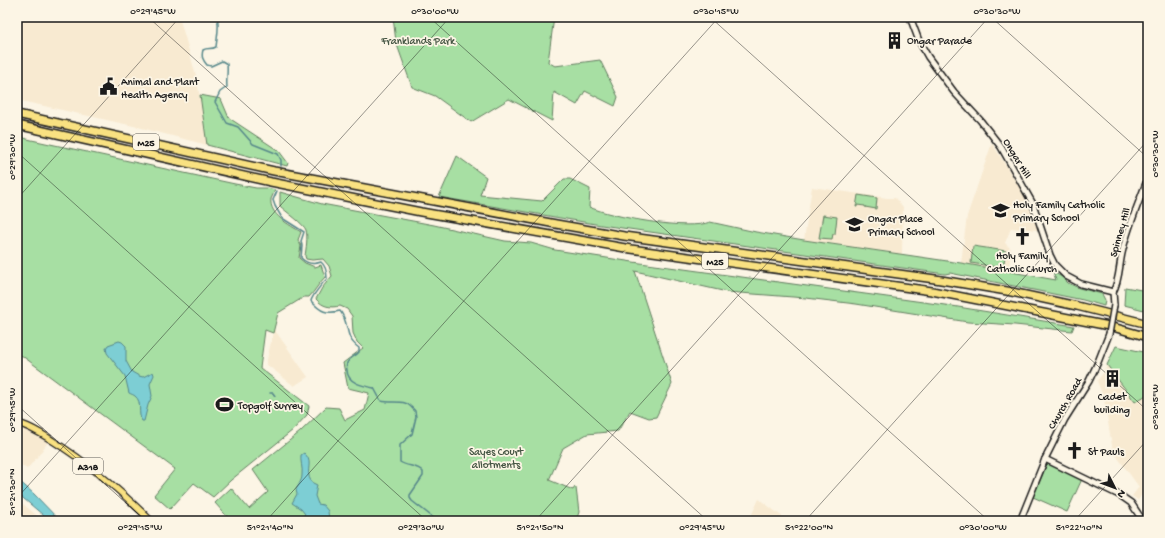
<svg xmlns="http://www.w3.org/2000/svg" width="1165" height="538" font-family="'Gochi Hand',sans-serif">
	<rect width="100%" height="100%" fill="#fcf5e5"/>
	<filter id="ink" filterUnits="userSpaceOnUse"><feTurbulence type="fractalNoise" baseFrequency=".025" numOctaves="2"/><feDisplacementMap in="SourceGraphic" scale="8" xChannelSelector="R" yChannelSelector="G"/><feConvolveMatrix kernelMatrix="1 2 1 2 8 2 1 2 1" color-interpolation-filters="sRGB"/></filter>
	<g filter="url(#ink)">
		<!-- built -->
		<g fill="#f8ead1">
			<polygon points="17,17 179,17 185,37 197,79 207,145 138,127 17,100"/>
			<polygon points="992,143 1029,203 1038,230 1011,228 1005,243 1011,249 1009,272 961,263 967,216"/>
			<polygon points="812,187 887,198 895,198 903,207 902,254 804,240"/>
			<polygon points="274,329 308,377 294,386 266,364"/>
			<polygon points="1116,346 1148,353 1148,487 1138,500 1132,496 1139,487 1113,451 1104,399 1097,381 1104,372"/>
			<polygon points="17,428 25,430 48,442 38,456 27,469 18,463 17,460"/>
			<polygon points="17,499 35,514 42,521 17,521"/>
			<polygon points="759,499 788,521 739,521 740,518 743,516 750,518"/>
		</g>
		<!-- green -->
		<g fill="#a7dfa3" stroke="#627e60">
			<polygon points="393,17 554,17 548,62 555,66 600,60 618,97 615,106 585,91 577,105 554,92 552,121 509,99 471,122 435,96 412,87 396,42"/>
			<polygon points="200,95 221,99 229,118 279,151 288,163 287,166 207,145"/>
			<path d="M17,135L27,139L235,184L256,188H267L275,190C274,193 272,196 271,199C269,215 290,225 301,232L298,240L301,246L299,258L305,263L315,267L321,265L325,277C319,283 315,291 309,297H304L278,313L273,333L265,330L260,368L309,406L307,415L293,430L231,480L213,497L194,483L170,509L154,495L175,469L21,355L17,359Z"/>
			<path d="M457,156L486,177L480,195L542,201L564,179H570L590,189L589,207C612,217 688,231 710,222L756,232L804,240L961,263L1056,280L1053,272L1062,277L1068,283L1079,288L1102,294L1105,300L1104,306L1083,300L950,273L945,274L601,225L439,197Z"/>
			<path d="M280,192L322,204L434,225L505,241L531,243L555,250L633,262L952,306L1074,326L1072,331L1015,325L968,322L856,304L806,298L727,292L635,271L672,384L656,417L649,418L630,411L618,431L587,434L563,448L549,480L573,490L575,487L576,488L579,512L576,521H231L215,503L231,488L249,509L268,492L253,470L300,432L326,407L339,408L345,420L365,410L369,393L348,388L343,363L363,348L357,342L353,333L352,316L347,309L340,306C330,308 323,307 316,299L322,288L332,276L329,266L323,259L312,260L306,259L305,256C306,249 308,237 306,230C304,224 285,211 280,206Z"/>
			<polygon points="858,195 877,198 876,209 865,207 865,206 857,205 857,207 856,207"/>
			<polygon points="823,215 837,217 835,234 833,234 832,239 819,238"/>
			<polygon points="973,246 1006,251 1003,268 971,263"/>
			<polygon points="1125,287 1147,291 1148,289 1148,311 1124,305"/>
			<polygon points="1116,346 1148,353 1148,394 1135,402 1107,365"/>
			<polygon points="1048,462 1082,479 1067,512 1033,497"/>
		</g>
		<!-- water -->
		<g fill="#7dced4" stroke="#56878a">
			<path d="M119,341L122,342L126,346V361L132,372L139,376L143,377L153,372L154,375L150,384L152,396L148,405L144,421H142C137,414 143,402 135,396C134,395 131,394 129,393L125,376L107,353L106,348L108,345Z"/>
			<path d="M304,453C313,461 307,467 309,476C309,478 311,480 311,482L317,485L315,496L318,504L323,505L328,511L329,521H298L305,514L301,509L292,503L297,494L296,490C298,485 302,481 302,475C303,468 300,461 301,455Z"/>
			<polygon points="17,479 34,494 60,521 49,521 43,515 17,493"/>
		</g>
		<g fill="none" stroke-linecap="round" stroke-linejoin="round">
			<!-- stream -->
			<g stroke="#56878a" stroke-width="1.5">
				<path d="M217,17C220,26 217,37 216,47C211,50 208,47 203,50C201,57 203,60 207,65L211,66L222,61L227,64C228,72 226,79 227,87L220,92L215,102L227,123L238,127L253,144L278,154L281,160V166"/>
				<path d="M277,191L273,200L275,206L282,218L304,232L301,241L302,246L301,258C307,264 313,265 321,262C326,266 327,272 327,279C324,281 312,296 311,301C321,312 326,314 340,311C347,319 346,329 350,338C352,342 355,345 359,348V352C356,356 351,357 349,360C346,363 346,366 347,370C347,383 363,386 374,388L381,401C390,403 398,401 405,403C409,404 412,408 415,411L416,417L412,434L400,445V462C407,467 418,465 423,472V476L410,495V498L412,501L435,519L457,521"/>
				<polyline points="270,393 273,393 275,396"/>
				<polyline points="278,403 280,405 280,409 283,409"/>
				<polyline points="466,521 476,519 481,521"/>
			</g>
			<defs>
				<g id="secondary">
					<polyline points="910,17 919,41 928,57 954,92 980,120 1001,147 1033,204 1050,255 1055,265 1066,276 1081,284 1113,292"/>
					<path d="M1113,292C1120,280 1119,263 1123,249C1129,225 1139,202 1148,178"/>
					<polyline points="1113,292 1114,305"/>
					<polyline points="1045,459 1121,496 1131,503 1143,521"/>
					<polyline points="1020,521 1045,459 1065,419 1089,381 1098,362 1109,334"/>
				</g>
				<path id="primary" d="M17,423C30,426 42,434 53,441C88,463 121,491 151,521"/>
				<g id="highway">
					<polyline points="17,114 274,171 556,224 624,236 935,279 1007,291 1077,306 1148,324"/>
					<polyline points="17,125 271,182 421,212 631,249 932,291 1109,326 1148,337"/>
				</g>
			</defs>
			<!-- secondary casing -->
			<use href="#secondary" stroke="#1c1c1c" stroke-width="8"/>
			<!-- primary casing -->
			<use href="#primary" stroke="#1c1c1c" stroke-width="8"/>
			<!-- highway casing -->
			<use href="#highway" stroke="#1c1c1c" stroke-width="10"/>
			<!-- secondary -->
			<use href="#secondary" stroke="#fcf5e5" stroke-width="5"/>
			<!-- primary -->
			<use href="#primary" stroke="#f9e181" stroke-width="5.5"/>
			<!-- highway -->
			<use href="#highway" stroke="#f9e181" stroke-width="7"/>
			<defs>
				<polyline id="secondary-bridge" points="1109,334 1114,305"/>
			</defs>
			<!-- secondary-bridge casing -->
			<use href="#secondary-bridge" stroke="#1c1c1c" stroke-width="8" stroke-linecap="butt"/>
			<!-- secondary-bridge -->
			<use href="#secondary-bridge" stroke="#fcf5e5" stroke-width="5"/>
		</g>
	</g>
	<!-- ticks -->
	<path fill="none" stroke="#1c1c1c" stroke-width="1" stroke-opacity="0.45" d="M148,17L708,521M429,17L989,521M710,17L1148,411M991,17L1148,158M17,152L427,521M17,199L180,17M17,405L146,521M17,498L450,17M266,521L719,17M535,521L989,17M805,521L1148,140M1074,521L1148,439"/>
	<!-- icons -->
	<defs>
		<symbol id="building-bare" viewBox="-9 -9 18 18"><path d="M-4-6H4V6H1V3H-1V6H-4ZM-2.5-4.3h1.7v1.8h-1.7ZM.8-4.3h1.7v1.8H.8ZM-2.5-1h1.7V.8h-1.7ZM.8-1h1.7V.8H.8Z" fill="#1c1c1c" stroke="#fcf5e5" stroke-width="2.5" paint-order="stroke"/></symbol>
		<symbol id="civic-bare" viewBox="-9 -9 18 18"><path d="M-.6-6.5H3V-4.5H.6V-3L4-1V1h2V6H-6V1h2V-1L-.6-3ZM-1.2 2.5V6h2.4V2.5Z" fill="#1c1c1c" stroke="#fcf5e5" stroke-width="2.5" paint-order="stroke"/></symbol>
		<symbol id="school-bare" viewBox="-9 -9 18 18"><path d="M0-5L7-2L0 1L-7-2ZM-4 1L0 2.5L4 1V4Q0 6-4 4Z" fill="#1c1c1c" stroke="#fcf5e5" stroke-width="2.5" paint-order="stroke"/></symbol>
		<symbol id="church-bare" viewBox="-9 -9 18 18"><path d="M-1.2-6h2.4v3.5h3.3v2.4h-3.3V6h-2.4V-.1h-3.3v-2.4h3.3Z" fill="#1c1c1c" stroke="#fcf5e5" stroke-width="2.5" paint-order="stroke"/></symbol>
		<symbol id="stadium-bare" viewBox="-9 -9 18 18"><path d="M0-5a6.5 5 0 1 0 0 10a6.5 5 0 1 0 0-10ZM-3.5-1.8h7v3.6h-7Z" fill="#1c1c1c" stroke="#fcf5e5" stroke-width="2.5" paint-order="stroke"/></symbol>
	</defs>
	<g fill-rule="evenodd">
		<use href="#building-bare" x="882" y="28" width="25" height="25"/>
		<use href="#civic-bare" x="96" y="74" width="25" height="25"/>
		<use href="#school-bare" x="988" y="198" width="25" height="25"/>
		<use href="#school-bare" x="842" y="212" width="25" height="25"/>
		<use href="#church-bare" x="1010" y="224" width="25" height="25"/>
		<use href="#building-bare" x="1100" y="366" width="25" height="25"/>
		<use href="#stadium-bare" x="212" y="392" width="25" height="25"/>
		<use href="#church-bare" x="1062" y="438" width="25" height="25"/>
	</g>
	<g text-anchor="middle" stroke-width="3.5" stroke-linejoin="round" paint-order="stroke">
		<!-- shield labels -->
		<g fill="#fcf5e5" stroke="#5f5d58" stroke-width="1">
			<rect x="133" y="134" width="26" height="16" rx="3"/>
			<rect x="702" y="253" width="26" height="16" rx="3"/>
			<rect x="73" y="458" width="30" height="16" rx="3"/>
		</g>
		<g font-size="10" font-weight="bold" fill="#1c1c1c">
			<text x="146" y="146">M25</text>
			<text x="715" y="265">M25</text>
			<text x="88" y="470">A318</text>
		</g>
		<!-- park labels -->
		<g font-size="11" fill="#465644" stroke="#fcf5e5">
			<text x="418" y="44">Franklands Park</text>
			<text x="496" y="455">Sayes Court<tspan x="496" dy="13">allotments</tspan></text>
		</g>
		<!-- poi labels -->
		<g font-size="11" fill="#1c1c1c" stroke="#fcf5e5" text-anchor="start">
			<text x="907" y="44">Ongar Parade</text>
			<text x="121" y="85">Animal and Plant<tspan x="121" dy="13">Health Agency</tspan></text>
			<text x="1013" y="208">Holy Family Catholic<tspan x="1013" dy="13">Primary School</tspan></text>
			<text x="868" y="222">Ongar Place<tspan x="868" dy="13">Primary School</tspan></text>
			<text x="1022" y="259" text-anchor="middle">Holy Family<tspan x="1022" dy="13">Catholic Church</tspan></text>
			<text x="1112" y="400" text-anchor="middle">Cadet<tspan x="1112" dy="13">building</tspan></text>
			<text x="238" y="409">Topgolf Surrey</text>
			<text x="1088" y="455">St Pauls</text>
		</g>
		<!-- street labels -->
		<g font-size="11" fill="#1c1c1c" stroke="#fcf5e5">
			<text transform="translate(1018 158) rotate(59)" y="4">Ongar Hill</text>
			<text transform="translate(1119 232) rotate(-74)" y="4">Spinney Hill</text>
			<text transform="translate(1064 403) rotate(-60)" y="4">Church Road</text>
		</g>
	</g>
	<!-- margin -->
	<rect width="1165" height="538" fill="none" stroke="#fcf5e5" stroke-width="44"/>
	<!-- north arrow -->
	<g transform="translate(1115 488) rotate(132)" stroke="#fcf5e5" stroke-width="3" paint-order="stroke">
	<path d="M0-3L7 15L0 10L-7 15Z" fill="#1c1c1c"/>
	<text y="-6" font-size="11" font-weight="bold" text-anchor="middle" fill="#1c1c1c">N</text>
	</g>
	<rect x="22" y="22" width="1121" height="494" fill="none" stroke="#1c1c1c" stroke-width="1.5"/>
	<g font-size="10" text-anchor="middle" fill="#1c1c1c">
		<text x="153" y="14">0°29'45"W</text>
		<text x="435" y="14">0°30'00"W</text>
		<text x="716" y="14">0°30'15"W</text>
		<text x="997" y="14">0°30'30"W</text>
		<text transform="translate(1154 154) rotate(-90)" y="4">0°30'30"W</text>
		<text transform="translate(11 157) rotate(-90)" y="4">0°29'30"W</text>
		<text transform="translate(1154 407) rotate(-90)" y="4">0°30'15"W</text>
		<text transform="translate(11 410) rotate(-90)" y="4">0°29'15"W</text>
		<text transform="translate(11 492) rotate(-90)" y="4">51°21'30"N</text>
		<text x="140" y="530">0°29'15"W</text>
		<text x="270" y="530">51°21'40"N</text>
		<text x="421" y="530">0°29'30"W</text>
		<text x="540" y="530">51°21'50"N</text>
		<text x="702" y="530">0°29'45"W</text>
		<text x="809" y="530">51°22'00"N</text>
		<text x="983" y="530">0°30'00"W</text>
		<text x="1079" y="530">51°22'10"N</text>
	</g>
</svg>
